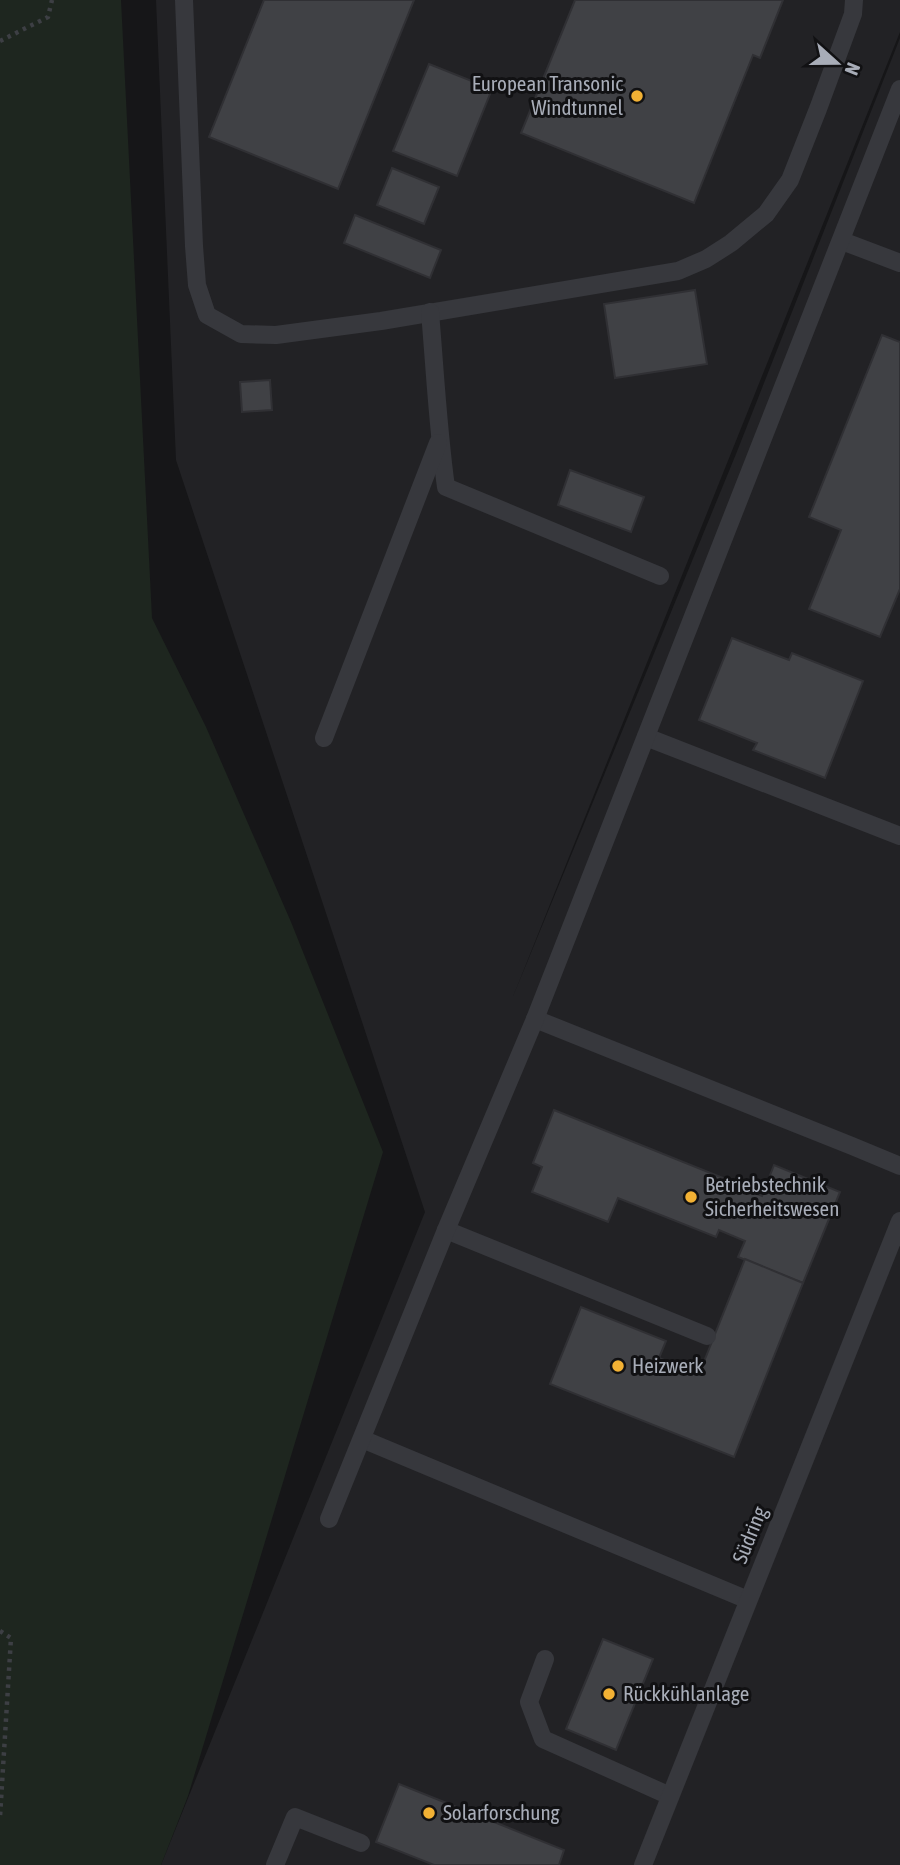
<svg xmlns="http://www.w3.org/2000/svg" width="900" height="1865" font-family="'Asap Condensed',sans-serif">
	<rect width="100%" height="100%" fill="#161618"/>
	<!-- built -->
	<polygon fill="#222225" points="156,0 900,0 900,32 512,999 736,454 900,38 900,1865 161,1865 425,1212 176,460"/>
	<!-- green -->
	<polygon fill="#1e261f" points="0,0 121,0 152,618 206,727 291,922 383,1152 188,1796 161,1865 0,1865"/>
	<!-- building -->
	<g fill="#404145" stroke="#303034" stroke-width="2">
		<polygon points="264,0 414,0 338,189 209,137"/>
		<polygon points="575,0 783,0 760,58 753,55 694,203 521,133"/>
		<polygon points="429,64 492,89 457,176 393,151"/>
		<polygon points="392,168 439,187 424,224 377,205"/>
		<polygon points="355,215 441,250 430,278 344,243"/>
		<polygon points="695,290 707,364 615,378 604,304"/>
		<polygon points="882,335 900,342 900,589 880,637 809,609 841,530 809,517"/>
		<polygon points="270,380 272,410 242,412 240,382"/>
		<polygon points="570,470 644,497 631,532 558,505"/>
		<polygon points="732,638 789,660 792,653 863,681 825,778 753,750 757,743 699,720"/>
		<polygon points="554,1110 738,1184 737,1186 762,1196 774,1165 840,1192 803,1283 738,1257 745,1241 719,1230 716,1237 618,1198 608,1222 532,1192 542,1167 533,1163"/>
		<polygon points="745,1259 803,1283 734,1457 550,1384 581,1307 666,1341 659,1358 699,1374"/>
		<polygon points="603,1639 653,1659 616,1750 566,1729"/>
		<polygon points="399,1784 564,1850 559,1865 434,1865 376,1842"/>
	</g>
	<g fill="none" stroke-linecap="round" stroke-linejoin="round">
		<!-- path -->
		<g stroke="#3d3f44" stroke-width="4.5" stroke-dasharray="3.5 5" stroke-linecap="butt">
			<polyline points="0,41 48,17 52,0"/>
			<polyline points="0,1631 11,1638 0,1817"/>
		</g>
		<!-- service -->
		<g stroke="#37383d" stroke-width="18">
			<polyline points="184,0 194,246 197,285 207,315 241,334 276,335 381,321 678,271 706,259 731,243 766,214 790,180 818,109 853,14 854,0"/>
			<polyline points="842,241 900,263"/>
			<path d="M430,312C435,371 438,430 446,487L660,576"/>
			<polyline points="646,737 900,836"/>
			<polyline points="324,738 438,443"/>
			<polyline points="535,1019 852,1146 900,1166"/>
			<polyline points="446,1230 707,1336"/>
			<polyline points="362,1439 748,1600"/>
			<polyline points="329,1519 446,1230 535,1019 900,89"/>
			<polyline points="545,1659 529,1702 543,1739 670,1796"/>
			<polyline points="275,1865 295,1817 361,1843"/>
			<polyline points="643,1865 900,1221"/>
		</g>
	</g>
	<!-- markers -->
	<g fill="#f2b134" stroke="#111113" stroke-width="2.5">
		<circle cx="637" cy="96" r="7"/>
		<circle cx="691" cy="1197" r="7"/>
		<circle cx="618" cy="1366" r="7"/>
		<circle cx="609" cy="1694" r="7"/>
		<circle cx="429" cy="1813" r="7"/>
	</g>
	<g text-anchor="middle" stroke-width="6" stroke-linejoin="round" paint-order="stroke">
		<!-- poi labels -->
		<g font-size="21" fill="#a8adb8" stroke="#111113" text-anchor="start">
			<text x="623" y="91" text-anchor="end">European Transonic<tspan x="623" dy="24">Windtunnel</tspan></text>
			<text x="705" y="1192">Betriebstechnik<tspan x="705" dy="24">Sicherheitswesen</tspan></text>
			<text x="632" y="1373">Heizwerk</text>
			<text x="623" y="1701">Rückkühlanlage</text>
			<text x="443" y="1820">Solarforschung</text>
		</g>
		<!-- street labels -->
		<g font-size="21" fill="#a8adb8" stroke="#111113">
			<text transform="translate(750 1535) rotate(-68)" y="7">Südring</text>
		</g>
	</g>
	<!-- north arrow -->
	<g transform="translate(837 63) rotate(111)" stroke="#111113" stroke-width="5" paint-order="stroke">
	<path d="M0-5L12 26L0 18L-12 26Z" fill="#a8adb8"/>
	<text y="-10" font-size="19" font-weight="bold" text-anchor="middle" fill="#a8adb8">N</text>
	</g>
</svg>
